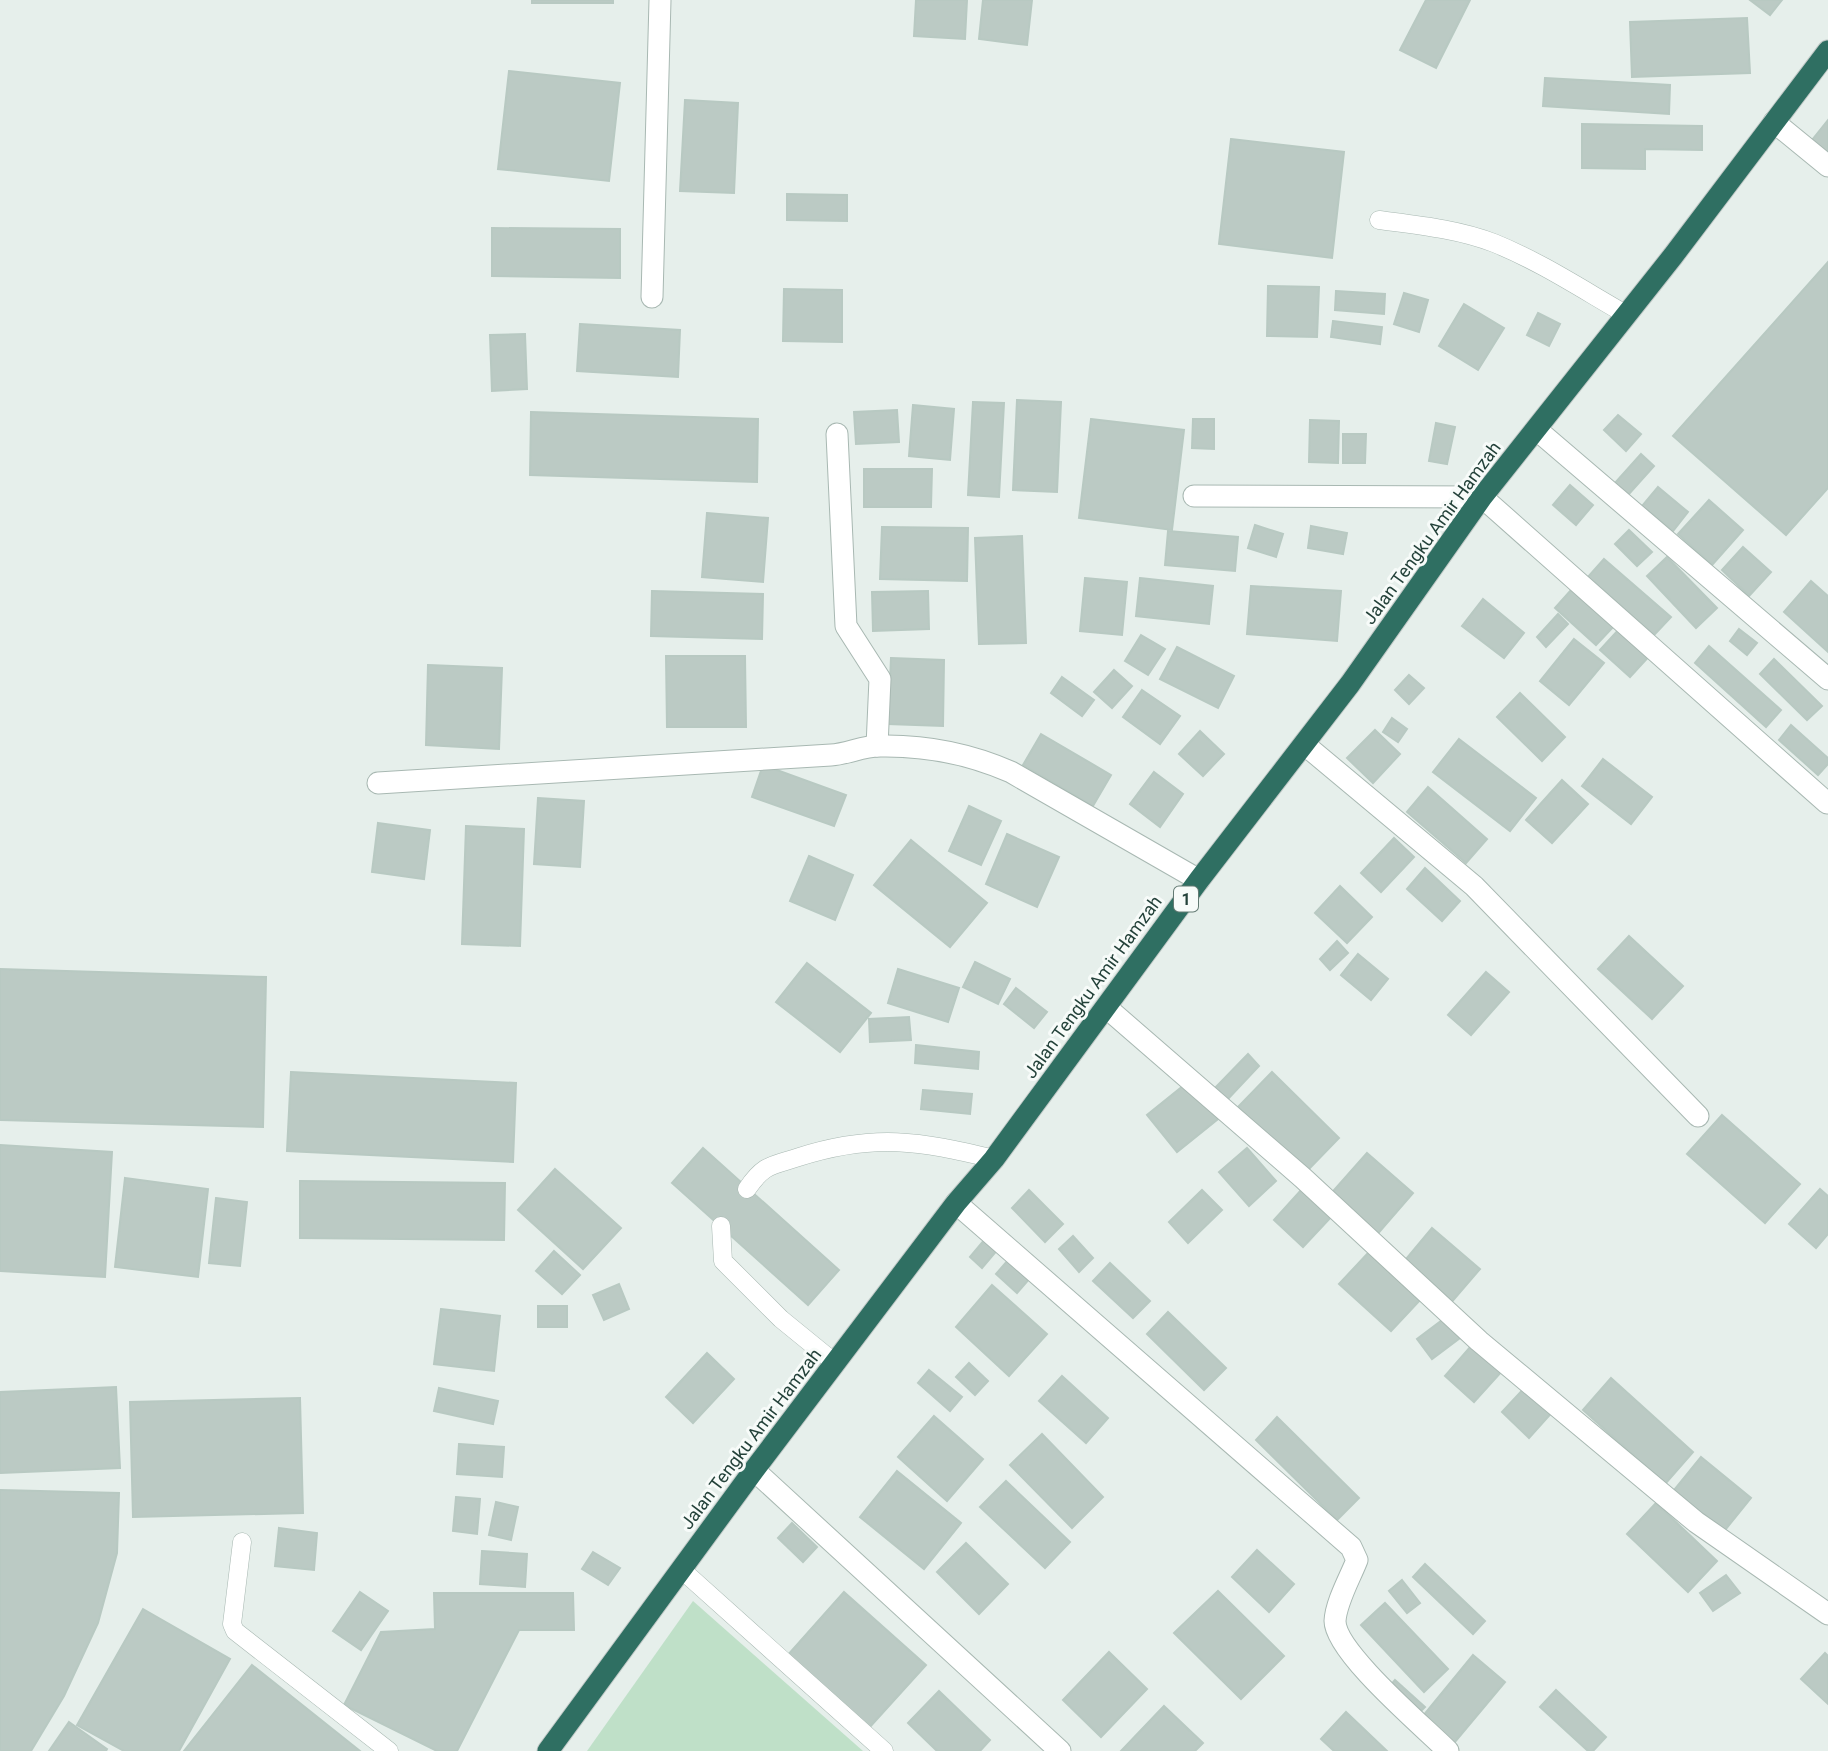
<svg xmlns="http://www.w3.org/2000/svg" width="1828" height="1751" font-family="Roboto,sans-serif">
	<rect width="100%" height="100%" fill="#e6efeb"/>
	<!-- green -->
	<polygon fill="#bfe0c8" points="693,1601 863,1751 587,1751"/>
	<!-- building -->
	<g fill="#bbcac4" stroke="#b8c9c2" stroke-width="2">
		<rect x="532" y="0" width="81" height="3"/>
		<polygon points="916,0 967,0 965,39 914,36"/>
		<polygon points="983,0 1032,0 1027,45 979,39"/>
		<polygon points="1426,0 1470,0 1436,68 1400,50"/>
		<polygon points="1750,0 1782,0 1770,15"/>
		<polygon points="1747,18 1750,73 1632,77 1630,22"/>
		<polygon points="509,71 620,83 609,181 498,169"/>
		<polygon points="1545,78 1670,85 1669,114 1543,106"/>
		<polygon points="685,100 738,103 734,193 680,191"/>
		<polygon points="1828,120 1828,153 1812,140"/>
		<polygon points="1582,124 1702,126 1702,150 1645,149 1645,169 1582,168"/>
		<polygon points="1231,139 1344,152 1332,258 1219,244"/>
		<polygon points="787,194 847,195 847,221 787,220"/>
		<polygon points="492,228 620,229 620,278 492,276"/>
		<polygon points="1828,262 1828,488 1786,535 1673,436"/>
		<polygon points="1268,286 1319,287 1317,337 1267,336"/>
		<polygon points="784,289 842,290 842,342 783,341"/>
		<polygon points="1336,291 1385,294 1384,314 1335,310"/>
		<polygon points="1404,293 1428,300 1419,332 1394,324"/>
		<polygon points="1464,304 1504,328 1478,370 1439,346"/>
		<polygon points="1538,313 1560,324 1549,346 1527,335"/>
		<polygon points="1333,321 1382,327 1380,344 1331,337"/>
		<polygon points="580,324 680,330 678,377 577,371"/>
		<polygon points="525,334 527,389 492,391 490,335"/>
		<polygon points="1017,400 1061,402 1057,492 1013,490"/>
		<polygon points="973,402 1004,403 999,497 968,495"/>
		<polygon points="913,405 954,409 950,460 909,456"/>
		<polygon points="897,410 899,442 856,444 854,412"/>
		<polygon points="531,412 758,419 757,482 530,475"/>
		<polygon points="1618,415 1641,434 1626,451 1604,430"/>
		<polygon points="1091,419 1184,430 1172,530 1079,518"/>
		<polygon points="1193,419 1214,419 1214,449 1192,448"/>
		<polygon points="1310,420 1339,421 1338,463 1309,462"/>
		<polygon points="1436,423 1455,427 1447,464 1429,461"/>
		<polygon points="1343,434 1366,434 1365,463 1343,463"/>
		<polygon points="1641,454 1654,466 1628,495 1615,483"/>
		<polygon points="864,469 932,469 931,507 864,507"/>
		<polygon points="1570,485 1593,505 1576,525 1553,505"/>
		<polygon points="1658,487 1688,512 1673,531 1642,506"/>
		<polygon points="1709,500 1743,530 1712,565 1678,534"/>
		<polygon points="707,513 768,518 763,582 702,577"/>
		<polygon points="1255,525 1283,534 1276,557 1248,548"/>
		<polygon points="1311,526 1347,533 1343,554 1308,548"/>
		<polygon points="882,527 968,528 967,581 880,579"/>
		<polygon points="1629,530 1652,552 1637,566 1615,544"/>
		<polygon points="1168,531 1238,537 1235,571 1165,565"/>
		<polygon points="1022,536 1026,643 979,644 975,538"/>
		<polygon points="1743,547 1771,572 1749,596 1722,570"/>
		<polygon points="1667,557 1717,608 1696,628 1647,576"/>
		<polygon points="1604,559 1671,617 1654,635 1588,577"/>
		<polygon points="1085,578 1127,582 1122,635 1080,631"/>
		<polygon points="1140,578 1213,586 1209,624 1136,616"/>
		<polygon points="1811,581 1828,596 1828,652 1784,612"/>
		<polygon points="1251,586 1341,591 1337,641 1247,634"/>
		<polygon points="1572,589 1614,626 1596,645 1555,608"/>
		<polygon points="652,591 763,594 762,639 651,636"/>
		<polygon points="928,591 929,629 873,631 872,592"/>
		<polygon points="1483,599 1524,633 1504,658 1462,626"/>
		<polygon points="1558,614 1568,624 1546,647 1537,637"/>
		<polygon points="1622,626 1652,653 1630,677 1600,650"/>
		<polygon points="1739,629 1757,643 1747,655 1730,641"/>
		<polygon points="1141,635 1165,649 1148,675 1125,661"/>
		<polygon points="1574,639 1604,663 1569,705 1540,681"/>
		<polygon points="1709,646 1781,710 1766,727 1695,663"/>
		<polygon points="1177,647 1234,676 1218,708 1160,679"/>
		<polygon points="666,656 745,656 746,727 667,727"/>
		<polygon points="891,658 944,660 943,726 888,724"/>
		<polygon points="1774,659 1822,706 1807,720 1760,674"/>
		<polygon points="428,665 502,668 499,749 426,745"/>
		<polygon points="1114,670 1132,686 1112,708 1094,692"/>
		<polygon points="1409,675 1424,688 1409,704 1395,690"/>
		<polygon points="1062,677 1094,700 1082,716 1051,693"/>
		<polygon points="1142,690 1180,716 1160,744 1123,717"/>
		<polygon points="1520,693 1565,737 1542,761 1497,717"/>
		<polygon points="1392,718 1407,729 1398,742 1383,732"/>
		<polygon points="1791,725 1828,758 1828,764 1818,775 1779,740"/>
		<polygon points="1375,730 1400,754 1373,783 1347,758"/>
		<polygon points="1200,731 1224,754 1203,776 1179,754"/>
		<polygon points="1041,734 1111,775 1093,806 1023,765"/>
		<polygon points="1459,739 1536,798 1510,831 1433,772"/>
		<polygon points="1603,759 1652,797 1631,824 1582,786"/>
		<polygon points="763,765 846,795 834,826 752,797"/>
		<polygon points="1154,772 1183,794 1160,827 1130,804"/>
		<polygon points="1562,780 1588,804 1552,843 1526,820"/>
		<polygon points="1428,787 1487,839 1466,863 1407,812"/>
		<polygon points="538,798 584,801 580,867 534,864"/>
		<polygon points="969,806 1001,821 981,865 949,851"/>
		<polygon points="378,823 430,830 424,879 372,872"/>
		<polygon points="466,826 524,829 520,946 462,944"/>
		<polygon points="1007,834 1059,857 1037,907 986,884"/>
		<polygon points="1394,838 1414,857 1381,892 1361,873"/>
		<polygon points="911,840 987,903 950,947 874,885"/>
		<polygon points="809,856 853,875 835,920 790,901"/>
		<polygon points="1425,868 1460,901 1442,921 1407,889"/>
		<polygon points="1340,886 1372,917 1347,943 1315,913"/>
		<polygon points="1629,936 1683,986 1652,1019 1598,969"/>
		<polygon points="1337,941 1348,953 1330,970 1320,959"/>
		<polygon points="1358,954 1388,979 1371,1000 1341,975"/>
		<polygon points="975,962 1010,979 998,1004 963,987"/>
		<polygon points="807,963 871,1013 840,1052 776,1002"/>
		<polygon points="0,969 266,977 263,1127 0,1120"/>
		<polygon points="898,969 959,988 948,1022 888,1003"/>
		<polygon points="1486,972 1509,992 1471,1035 1448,1015"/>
		<polygon points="1016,988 1047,1012 1034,1028 1004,1004"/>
		<polygon points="909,1017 911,1040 870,1042 869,1019"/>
		<polygon points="916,1045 979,1052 978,1069 915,1063"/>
		<polygon points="1248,1054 1259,1066 1226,1101 1214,1089"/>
		<polygon points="291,1072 516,1083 513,1162 287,1151"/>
		<polygon points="1272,1072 1339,1138 1305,1173 1238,1107"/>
		<polygon points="1188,1082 1218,1119 1177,1152 1147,1115"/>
		<polygon points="923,1090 972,1094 970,1114 921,1109"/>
		<polygon points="1722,1115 1800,1184 1765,1223 1687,1154"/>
		<polygon points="0,1145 112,1152 105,1277 0,1271"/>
		<polygon points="703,1148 839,1270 808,1305 672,1183"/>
		<polygon points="1247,1148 1276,1181 1249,1206 1219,1172"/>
		<polygon points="1367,1153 1413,1193 1374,1238 1328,1197"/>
		<polygon points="555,1169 621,1228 583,1269 518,1210"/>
		<polygon points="125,1178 208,1189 198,1277 115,1267"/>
		<polygon points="300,1181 505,1183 504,1240 300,1238"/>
		<polygon points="1303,1188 1332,1216 1303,1247 1274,1220"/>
		<polygon points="1820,1189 1828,1196 1828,1234 1816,1248 1789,1224"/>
		<polygon points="1029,1190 1063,1224 1045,1242 1012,1208"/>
		<polygon points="1202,1190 1222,1210 1188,1243 1169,1222"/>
		<polygon points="216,1198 247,1202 240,1266 209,1263"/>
		<polygon points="1432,1228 1480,1269 1449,1305 1402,1264"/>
		<polygon points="1073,1236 1093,1258 1079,1272 1059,1249"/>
		<polygon points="986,1238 999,1248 982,1268 970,1257"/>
		<polygon points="554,1251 580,1275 562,1294 536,1271"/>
		<polygon points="1369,1252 1421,1299 1391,1331 1339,1284"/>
		<polygon points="1009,1259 1030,1278 1017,1293 996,1274"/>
		<polygon points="1110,1263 1150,1301 1133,1318 1093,1281"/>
		<polygon points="619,1284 629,1309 604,1320 593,1295"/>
		<polygon points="992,1285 1047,1334 1009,1376 956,1327"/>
		<rect x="538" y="1306" width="29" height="21"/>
		<polygon points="441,1309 500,1316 494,1371 434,1364"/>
		<polygon points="1168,1312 1226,1368 1204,1390 1147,1334"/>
		<polygon points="1445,1318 1460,1338 1432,1359 1417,1339"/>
		<polygon points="1472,1345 1502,1371 1474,1402 1445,1376"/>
		<polygon points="707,1353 734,1379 693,1423 666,1397"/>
		<polygon points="969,1363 988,1381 975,1395 956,1377"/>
		<polygon points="929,1370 962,1397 950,1411 918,1383"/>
		<polygon points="1062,1376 1108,1418 1086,1443 1039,1401"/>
		<polygon points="1611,1378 1693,1452 1665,1484 1583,1410"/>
		<polygon points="1528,1384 1555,1409 1529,1438 1502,1412"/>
		<polygon points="116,1387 120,1468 0,1473 0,1392"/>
		<polygon points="439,1388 498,1401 493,1424 434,1411"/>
		<polygon points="300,1398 303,1513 133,1517 130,1402"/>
		<polygon points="934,1416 983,1459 947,1501 898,1457"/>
		<polygon points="1277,1417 1359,1498 1337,1520 1256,1440"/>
		<polygon points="1042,1434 1103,1497 1072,1528 1010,1465"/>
		<polygon points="459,1444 504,1447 502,1477 457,1474"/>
		<polygon points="1701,1457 1751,1498 1721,1535 1670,1495"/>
		<polygon points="897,1471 961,1523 924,1569 860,1517"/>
		<polygon points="1006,1481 1070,1542 1045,1568 980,1507"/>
		<polygon points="0,1490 119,1493 117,1553 98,1623 64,1696 31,1751 0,1751"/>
		<polygon points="456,1497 480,1499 477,1534 453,1531"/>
		<polygon points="496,1502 518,1507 511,1540 489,1535"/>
		<polygon points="1656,1503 1717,1561 1688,1592 1627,1534"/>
		<polygon points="792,1523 817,1547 803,1562 778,1538"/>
		<polygon points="279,1528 317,1533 314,1570 275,1566"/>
		<polygon points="966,1543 1008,1584 979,1614 937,1572"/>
		<polygon points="1257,1550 1294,1584 1269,1612 1232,1577"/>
		<polygon points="482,1551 527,1554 525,1587 480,1584"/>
		<polygon points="593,1552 620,1568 608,1585 582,1569"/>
		<polygon points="1425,1564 1485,1621 1473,1634 1413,1577"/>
		<polygon points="1726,1575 1740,1593 1713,1611 1700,1593"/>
		<polygon points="1402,1580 1420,1603 1407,1613 1389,1591"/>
		<polygon points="1218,1591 1284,1656 1241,1699 1174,1633"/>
		<polygon points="360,1592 388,1611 361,1650 333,1631"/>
		<polygon points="844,1592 926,1665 868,1729 787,1656"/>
		<polygon points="434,1593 573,1593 574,1630 519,1630 457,1751 437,1751 344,1705 381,1632 435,1629"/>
		<polygon points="1385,1603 1448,1669 1424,1692 1361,1625"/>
		<polygon points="143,1609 230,1659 179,1751 124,1751 77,1725"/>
		<polygon points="1109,1652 1147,1689 1101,1737 1063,1700"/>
		<polygon points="1825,1653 1828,1656 1828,1704 1801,1679"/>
		<polygon points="1473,1655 1505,1682 1454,1743 1422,1717"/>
		<polygon points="252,1665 360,1751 184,1751"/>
		<polygon points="1395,1680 1425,1707 1419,1713 1389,1687"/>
		<polygon points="1556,1690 1606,1737 1593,1751 1588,1751 1540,1707"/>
		<polygon points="939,1691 990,1740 980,1751 937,1751 908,1723"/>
		<polygon points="1164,1706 1203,1743 1195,1751 1121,1751"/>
		<polygon points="1346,1712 1387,1751 1334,1751 1321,1739"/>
		<polygon points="69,1722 107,1749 106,1751 49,1751"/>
	</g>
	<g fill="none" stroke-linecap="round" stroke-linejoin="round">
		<defs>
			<g id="lane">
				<path d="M1379,220C1417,225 1458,229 1494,243C1541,262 1583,290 1627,315"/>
				<path d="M747,1189C764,1164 771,1166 799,1157C875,1133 919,1141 994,1159"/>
				<polyline points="721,1226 723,1261 781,1319 835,1363"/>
				<polyline points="242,1542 232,1624 235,1631 389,1751"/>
				<polyline points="682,1570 884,1751"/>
			</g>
			<g id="street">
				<polyline points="1774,122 1828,166"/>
				<polyline points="652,297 660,0"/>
				<polyline points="1537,430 1828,679"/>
				<polyline points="837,434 846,626 880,679 877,746"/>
				<polyline points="1194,496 1482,497 1827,803"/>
				<polyline points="1304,744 1474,886 1698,1116"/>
				<path d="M378,783L831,755C847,754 863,746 879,746C925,745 970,754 1011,772L1199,880"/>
				<polyline points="1107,1008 1303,1178 1479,1341 1696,1522 1828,1614"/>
				<path d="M956,1203L1351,1547L1357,1560C1350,1578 1336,1602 1335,1621C1335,1652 1424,1727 1448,1751"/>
				<polyline points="754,1470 1060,1751"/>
			</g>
			<polyline id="highway" points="548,1751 754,1470 956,1203 994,1159 1199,880 1350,684 1482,497 1673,256 1828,51"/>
		</defs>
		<!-- lane casing -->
		<use href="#lane" stroke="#a8b8b2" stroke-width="19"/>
		<!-- street casing -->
		<use href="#street" stroke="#a8b8b2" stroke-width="23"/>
		<!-- highway casing -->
		<use href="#highway" stroke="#c2cac8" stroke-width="23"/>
		<!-- lane -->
		<use href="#lane" stroke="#fff" stroke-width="18"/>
		<!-- street -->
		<use href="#street" stroke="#fff" stroke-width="21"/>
		<!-- highway -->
		<use href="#highway" stroke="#2f6f62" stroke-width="21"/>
	</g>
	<g text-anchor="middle" stroke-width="6" stroke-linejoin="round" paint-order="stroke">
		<!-- shield labels -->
		<rect fill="#f7fbf9" stroke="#637a73" stroke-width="2" x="1174" y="886.5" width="24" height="25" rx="5"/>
		<g font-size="16" font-weight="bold" fill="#24423a">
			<text x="1186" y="905">1</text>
		</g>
		<!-- street labels -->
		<g font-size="18" fill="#24423a" stroke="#f7fbf9">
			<text transform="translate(1432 533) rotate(-54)" y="6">Jalan Tengku Amir Hamzah</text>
			<text transform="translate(1093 987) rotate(-54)" y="6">Jalan Tengku Amir Hamzah</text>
			<text transform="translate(751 1439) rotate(-53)" y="6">Jalan Tengku Amir Hamzah</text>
		</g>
	</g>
</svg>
